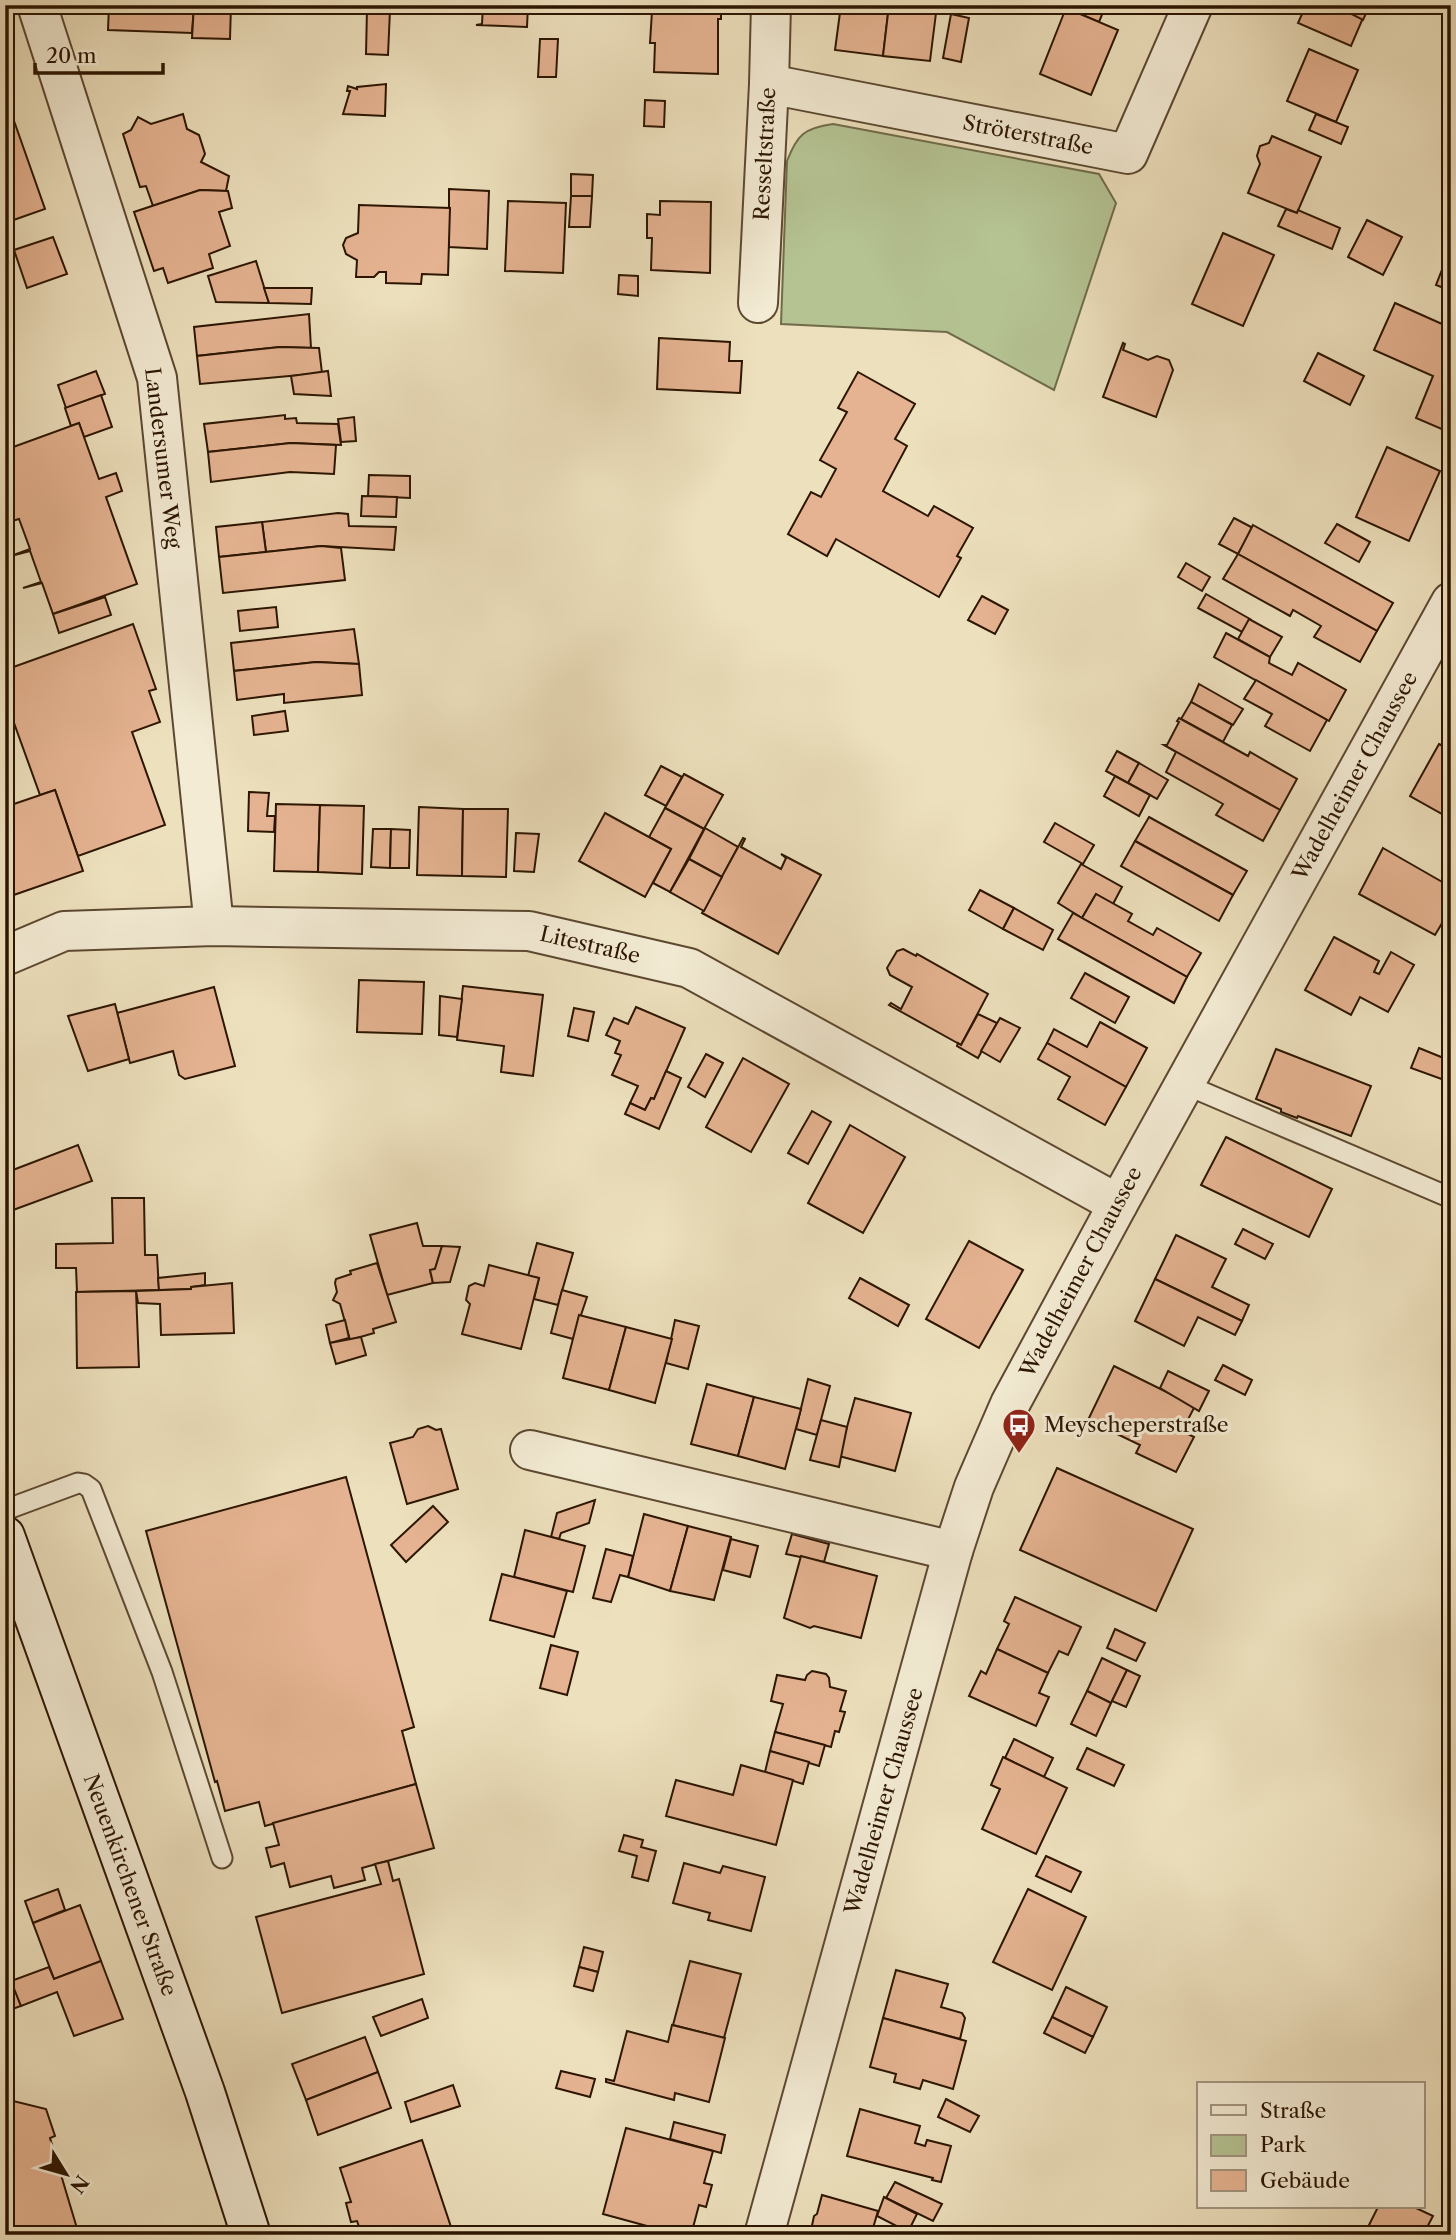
<svg xmlns="http://www.w3.org/2000/svg" width="1456" height="2240" font-family="'Libre Caslon Text',serif">
	<rect width="100%" height="100%" fill="#ede0bd"/>
	<filter id="stains"><feTurbulence type="fractalNoise" baseFrequency=".00286" numOctaves="4"/><feColorMatrix values="0 0 0 0 .2 0 0 0 0 .09 0 0 0 0 .02 0 0 0 .5 -.17"/></filter>
	<radialGradient id="worn" r=".72"><stop offset=".6" stop-color="#630" stop-opacity="0"/><stop offset="1" stop-color="#630" stop-opacity=".3"/></radialGradient>
	<!-- green -->
	<path fill="#b5c393" stroke="#706c4a" stroke-width="2" d="M833,124L1099,174L1116,203L1054,390L947,332L781,324L787,161C797,135 804,128 833,124Z"/>
	<!-- building -->
	<g fill="#e5b391" stroke="#2c1501" stroke-width="2">
		<polygon points="109,5 194,5 192,33 108,30"/>
		<polygon points="194,5 231,5 230,39 192,38"/>
		<polygon points="281,5 358,5 358,12 281,9"/>
		<polygon points="483,5 528,5 527,27 476,25 482,24"/>
		<polygon points="657,5 721,5 721,19 718,19 718,74 654,72 655,43 650,43 652,11 657,11"/>
		<polygon points="841,5 889,5 883,56 835,50"/>
		<polygon points="889,5 937,5 930,61 883,56"/>
		<polygon points="1052,5 1106,5 1099,22 1066,8 1066,11"/>
		<polygon points="1306,5 1334,5 1363,18 1351,46 1298,23"/>
		<polygon points="1334,5 1370,5 1363,20"/>
		<polygon points="1066,8 1118,30 1091,95 1040,74"/>
		<polygon points="367,9 390,10 388,55 366,54"/>
		<polygon points="951,14 969,18 961,62 943,58"/>
		<polygon points="540,39 558,39 556,77 538,77"/>
		<polygon points="1309,49 1358,70 1336,122 1287,101"/>
		<polygon points="386,84 385,116 343,114 350,91 347,91 348,86 357,89 357,87"/>
		<polygon points="645,100 665,101 664,127 644,126"/>
		<polygon points="183,114 187,129 199,135 205,154 201,162 229,176 226,191 200,190 153,206 146,186 140,187 123,134 131,130 138,117 151,124"/>
		<polygon points="1316,114 1348,127 1341,144 1309,130"/>
		<polygon points="13,118 45,209 5,223 5,121"/>
		<polygon points="1272,136 1321,157 1297,213 1248,193 1260,164 1257,156 1260,146 1269,143"/>
		<polygon points="571,174 593,175 592,196 571,196"/>
		<polygon points="449,189 489,191 487,249 449,247"/>
		<polygon points="200,190 228,191 232,208 219,212 230,246 209,254 213,268 168,283 163,268 154,271 134,212"/>
		<polygon points="571,196 592,196 590,227 569,227"/>
		<polygon points="508,201 566,203 563,273 505,271"/>
		<polygon points="660,201 711,202 710,273 651,270 652,238 647,238 647,214 660,215"/>
		<polygon points="359,205 450,208 448,275 422,274 421,284 386,283 386,272 379,272 374,277 356,277 357,260 346,254 343,245 346,238 358,233"/>
		<polygon points="1286,209 1297,213 1298,210 1340,228 1332,249 1278,226"/>
		<polygon points="1367,220 1402,237 1383,275 1348,257"/>
		<polygon points="1223,233 1274,255 1243,326 1192,304"/>
		<polygon points="53,237 67,274 27,288 14,250"/>
		<polygon points="1449,252 1451,253 1451,291 1436,285"/>
		<polygon points="256,261 269,303 216,302 208,276"/>
		<polygon points="619,275 638,276 638,296 618,294"/>
		<polygon points="264,288 312,288 311,304 269,303"/>
		<polygon points="1395,303 1451,328 1451,341 1447,350 1451,352 1451,433 1416,418 1433,376 1374,350"/>
		<polygon points="309,314 311,348 280,347 197,356 194,327"/>
		<polygon points="659,338 730,342 729,361 742,361 740,393 657,389"/>
		<polygon points="1123,343 1125,344 1123,350 1148,360 1157,356 1169,360 1173,370 1156,417 1103,397"/>
		<polygon points="280,347 319,348 322,373 200,384 197,356"/>
		<polygon points="1318,353 1364,376 1350,405 1304,381"/>
		<polygon points="96,371 105,394 66,408 58,385"/>
		<polygon points="328,371 331,396 294,394 291,376"/>
		<polygon points="858,372 915,404 895,439 907,446 883,491 928,516 934,506 973,528 957,556 961,558 939,597 836,539 827,556 788,534 811,492 821,497 836,469 820,460 847,412 838,408"/>
		<polygon points="101,395 112,427 84,437 79,423 71,426 65,408"/>
		<polygon points="285,415 285,419 296,418 297,423 338,424 341,445 291,443 208,452 204,424"/>
		<polygon points="354,417 356,441 341,442 338,419"/>
		<polygon points="79,423 99,479 116,473 122,491 106,497 137,584 53,614 42,583 23,588 41,582 30,551 11,556 30,549 19,519 5,523 5,450"/>
		<polygon points="291,443 336,445 334,474 290,472 211,482 208,452"/>
		<polygon points="1387,447 1440,471 1409,541 1356,517"/>
		<polygon points="369,475 410,476 410,498 368,496"/>
		<polygon points="362,496 397,497 396,517 361,516"/>
		<polygon points="338,513 348,514 349,526 396,527 394,550 321,546 266,552 262,522"/>
		<polygon points="1234,518 1253,528 1238,554 1219,544"/>
		<polygon points="262,522 266,552 219,557 216,527"/>
		<polygon points="1337,524 1370,542 1359,562 1325,543"/>
		<polygon points="1253,525 1393,603 1377,631 1238,554"/>
		<polygon points="321,546 341,548 345,580 223,593 219,557"/>
		<polygon points="1238,554 1377,631 1360,662 1314,637 1321,626 1293,610 1290,616 1223,579"/>
		<polygon points="1186,563 1210,577 1202,591 1178,577"/>
		<polygon points="1206,594 1250,619 1242,632 1198,608"/>
		<polygon points="982,596 1008,610 995,634 968,620"/>
		<polygon points="105,597 111,615 59,633 53,614"/>
		<polygon points="276,607 278,627 240,631 238,611"/>
		<polygon points="1249,619 1282,637 1270,657 1238,639"/>
		<polygon points="133,624 156,689 149,691 160,722 132,732 165,825 78,856 55,790 40,795 5,698 5,670"/>
		<polygon points="354,629 359,664 316,662 234,671 231,643"/>
		<polygon points="1226,633 1270,657 1269,663 1292,675 1298,663 1346,690 1329,721 1214,657"/>
		<polygon points="316,662 359,664 362,695 284,703 284,694 237,700 234,671"/>
		<polygon points="1256,680 1327,720 1310,751 1265,726 1272,714 1244,699"/>
		<polygon points="1199,684 1243,709 1233,725 1191,702"/>
		<polygon points="1191,702 1232,725 1223,742 1181,719"/>
		<polygon points="285,711 288,731 254,735 252,716"/>
		<polygon points="1179,718 1248,756 1250,752 1297,779 1280,810 1164,745 1167,745 1179,722 1177,721"/>
		<polygon points="1439,744 1451,750 1451,819 1410,796"/>
		<polygon points="1164,745 1280,810 1263,841 1216,815 1223,804 1166,772 1176,752"/>
		<polygon points="1117,751 1139,763 1128,783 1106,771"/>
		<polygon points="1139,763 1168,780 1157,799 1128,783"/>
		<polygon points="661,766 682,777 666,806 645,795"/>
		<polygon points="684,774 723,795 704,829 665,808"/>
		<polygon points="1115,776 1150,795 1139,816 1104,796"/>
		<polygon points="55,790 83,871 5,898 5,896 9,894 5,883 5,807"/>
		<polygon points="249,792 269,793 267,816 275,816 274,832 248,831"/>
		<polygon points="276,804 320,805 318,872 274,871"/>
		<polygon points="320,805 364,806 362,874 318,872"/>
		<polygon points="419,807 463,809 462,876 417,875"/>
		<polygon points="665,808 704,829 670,892 653,883 671,849 649,837"/>
		<polygon points="463,809 508,809 506,877 462,876"/>
		<polygon points="605,813 671,849 645,897 579,861"/>
		<polygon points="1149,817 1247,871 1233,895 1135,841"/>
		<polygon points="1055,823 1094,845 1083,864 1044,842"/>
		<polygon points="705,828 738,847 722,877 689,859"/>
		<polygon points="373,829 391,829 390,868 371,867"/>
		<polygon points="391,829 410,830 409,868 390,868"/>
		<polygon points="516,833 539,834 534,872 514,871"/>
		<polygon points="743,838 745,839 741,847 781,869 786,858 781,854 821,875 778,954 702,913"/>
		<polygon points="1135,841 1233,895 1219,921 1121,866"/>
		<polygon points="1383,848 1451,887 1451,908 1435,935 1359,894"/>
		<polygon points="689,859 722,877 704,911 670,892"/>
		<polygon points="1081,864 1122,887 1113,904 1096,894 1082,918 1058,903"/>
		<polygon points="980,890 1014,908 1003,929 969,910"/>
		<polygon points="1096,894 1132,914 1128,921 1153,935 1157,928 1201,953 1187,977 1082,918"/>
		<polygon points="1014,908 1053,930 1043,950 1003,929"/>
		<polygon points="1073,913 1187,977 1174,1003 1058,939"/>
		<polygon points="1334,937 1379,961 1374,972 1379,974 1391,952 1414,965 1388,1012 1360,997 1351,1015 1305,990"/>
		<polygon points="903,949 916,956 917,954 988,994 961,1045 889,1005 891,1003 901,1009 912,987 890,975 887,968 897,951"/>
		<polygon points="1085,973 1129,997 1115,1023 1071,998"/>
		<polygon points="359,980 424,982 422,1034 357,1032"/>
		<polygon points="463,986 543,995 533,1076 501,1072 504,1046 457,1040"/>
		<polygon points="214,987 235,1066 185,1079 179,1075 173,1051 130,1063 117,1013"/>
		<polygon points="440,996 462,999 457,1037 439,1035"/>
		<polygon points="115,1004 129,1059 88,1071 68,1016"/>
		<polygon points="636,1007 685,1028 654,1099 651,1098 645,1110 630,1103 638,1086 612,1075 621,1055 615,1053 620,1041 606,1035 614,1018 628,1024"/>
		<polygon points="574,1008 594,1012 588,1041 568,1036"/>
		<polygon points="978,1014 997,1023 978,1058 957,1046 958,1043 961,1045"/>
		<polygon points="1000,1018 1020,1028 1000,1062 981,1051"/>
		<polygon points="1100,1022 1147,1048 1126,1087 1047,1043 1054,1029 1087,1047"/>
		<polygon points="1047,1043 1126,1087 1105,1125 1058,1099 1070,1077 1038,1059"/>
		<polygon points="1419,1048 1451,1061 1451,1072 1447,1081 1411,1068"/>
		<polygon points="1276,1049 1371,1086 1351,1136 1298,1116 1297,1118 1281,1112 1281,1109 1256,1099"/>
		<polygon points="706,1054 723,1063 705,1097 688,1087"/>
		<polygon points="743,1058 789,1084 751,1152 706,1127"/>
		<polygon points="666,1071 681,1078 659,1129 625,1114 630,1103 645,1110 651,1098 654,1099"/>
		<polygon points="812,1111 831,1122 808,1164 788,1153"/>
		<polygon points="850,1125 905,1157 863,1233 808,1203"/>
		<polygon points="1226,1137 1332,1189 1309,1237 1201,1185"/>
		<polygon points="78,1145 92,1181 5,1213 5,1173"/>
		<polygon points="112,1198 144,1198 145,1255 157,1255 159,1290 77,1292 76,1268 56,1268 56,1244 113,1243"/>
		<polygon points="417,1223 423,1246 442,1246 435,1269 430,1270 433,1283 387,1295 370,1235"/>
		<polygon points="1243,1229 1273,1244 1265,1259 1235,1244"/>
		<polygon points="1176,1235 1226,1259 1212,1287 1249,1305 1242,1321 1155,1279"/>
		<polygon points="969,1241 1023,1270 979,1348 926,1319"/>
		<polygon points="537,1243 573,1253 558,1305 534,1299 539,1278 528,1276"/>
		<polygon points="442,1246 460,1247 450,1282 433,1283 430,1270 435,1269"/>
		<polygon points="377,1263 396,1322 373,1329 374,1333 350,1340 340,1304 333,1300 337,1292 335,1283 336,1279 351,1274 350,1271"/>
		<polygon points="489,1265 539,1278 521,1349 462,1334 470,1304 466,1300 469,1286 475,1283 484,1286"/>
		<polygon points="205,1273 205,1285 191,1287 191,1289 159,1290 158,1278"/>
		<polygon points="860,1278 909,1305 898,1326 849,1298"/>
		<polygon points="1155,1279 1242,1321 1235,1335 1198,1317 1184,1346 1135,1321"/>
		<polygon points="232,1283 234,1333 161,1335 160,1304 138,1303 136,1291 191,1289 191,1287"/>
		<polygon points="562,1290 587,1297 573,1339 551,1333"/>
		<polygon points="136,1291 139,1367 77,1368 76,1292"/>
		<polygon points="579,1315 626,1327 609,1390 563,1378"/>
		<polygon points="345,1320 349,1338 330,1343 326,1325"/>
		<polygon points="675,1320 699,1326 688,1369 666,1363"/>
		<polygon points="626,1327 672,1339 655,1403 609,1390"/>
		<polygon points="361,1337 366,1355 336,1364 330,1343"/>
		<polygon points="1223,1365 1252,1380 1245,1395 1215,1380"/>
		<polygon points="1114,1366 1195,1406 1182,1431 1194,1437 1176,1472 1136,1453 1140,1445 1088,1420"/>
		<polygon points="1168,1371 1209,1391 1199,1411 1160,1388"/>
		<polygon points="808,1379 830,1386 817,1435 796,1429"/>
		<polygon points="707,1384 754,1397 738,1456 691,1444"/>
		<polygon points="754,1397 801,1409 785,1469 738,1456"/>
		<polygon points="855,1398 911,1413 895,1471 839,1456"/>
		<polygon points="821,1420 847,1427 839,1467 810,1460"/>
		<polygon points="428,1426 436,1430 441,1429 458,1489 407,1504 390,1443 413,1437 418,1429"/>
		<polygon points="1057,1468 1193,1529 1156,1611 1020,1550"/>
		<polygon points="346,1477 414,1727 402,1731 416,1784 265,1826 259,1802 225,1811 217,1781 215,1782 146,1531"/>
		<polygon points="595,1500 589,1523 561,1533 559,1539 551,1537 557,1513"/>
		<polygon points="433,1506 448,1522 406,1562 391,1545"/>
		<polygon points="644,1514 688,1526 670,1591 628,1577"/>
		<polygon points="688,1526 731,1537 714,1600 670,1591"/>
		<polygon points="525,1530 585,1546 573,1592 514,1577"/>
		<polygon points="792,1534 829,1544 824,1562 786,1554"/>
		<polygon points="731,1539 758,1546 750,1577 723,1570"/>
		<polygon points="606,1549 633,1556 628,1577 620,1575 611,1602 593,1598"/>
		<polygon points="801,1556 877,1576 861,1638 814,1626 810,1628 784,1618"/>
		<polygon points="502,1574 567,1591 554,1637 490,1620"/>
		<polygon points="1015,1597 1081,1627 1068,1655 1059,1651 1048,1673 997,1649 1009,1624 1004,1621"/>
		<polygon points="1115,1629 1145,1643 1136,1661 1107,1648"/>
		<polygon points="551,1645 578,1652 567,1695 540,1688"/>
		<polygon points="997,1649 1048,1673 1039,1693 1049,1697 1036,1726 969,1696 981,1671 986,1674"/>
		<polygon points="1102,1658 1127,1670 1111,1703 1087,1691"/>
		<polygon points="1127,1670 1140,1676 1126,1707 1112,1701"/>
		<polygon points="812,1671 826,1674 829,1678 830,1687 846,1691 840,1711 845,1712 839,1732 835,1731 831,1747 775,1732 783,1704 771,1701 777,1675 805,1680 807,1675"/>
		<polygon points="1087,1691 1111,1703 1096,1736 1071,1724"/>
		<polygon points="775,1732 825,1745 819,1766 770,1751"/>
		<polygon points="1014,1739 1053,1758 1044,1777 1005,1758"/>
		<polygon points="1087,1748 1124,1765 1114,1786 1077,1769"/>
		<polygon points="770,1751 809,1762 803,1784 765,1772"/>
		<polygon points="1003,1757 1067,1788 1036,1854 982,1829 1000,1789 991,1785"/>
		<polygon points="741,1765 793,1780 776,1845 666,1816 676,1780 733,1795"/>
		<polygon points="416,1784 434,1848 362,1868 365,1880 334,1888 331,1876 290,1887 284,1863 271,1867 266,1848 279,1845 273,1823"/>
		<polygon points="624,1835 643,1840 641,1847 656,1851 648,1881 632,1877 637,1856 619,1851"/>
		<polygon points="1046,1856 1081,1872 1071,1892 1036,1876"/>
		<polygon points="388,1861 393,1881 399,1879 424,1974 282,2013 256,1917 381,1884 375,1864"/>
		<polygon points="684,1863 720,1873 723,1866 765,1877 751,1931 708,1920 710,1913 673,1903"/>
		<polygon points="58,1889 65,1910 33,1923 25,1901"/>
		<polygon points="1028,1889 1086,1917 1052,1990 993,1962"/>
		<polygon points="80,1905 101,1961 54,1979 33,1923"/>
		<polygon points="584,1947 603,1952 598,1972 579,1967"/>
		<polygon points="5,1961 21,2006 7,2011 5,2006"/>
		<polygon points="101,1961 123,2019 74,2036 57,1992 21,2006 11,1981 49,1967 54,1979"/>
		<polygon points="690,1961 741,1974 724,2038 673,2025"/>
		<polygon points="579,1967 598,1972 593,1991 574,1986"/>
		<polygon points="896,1970 948,1984 941,2007 962,2013 965,2018 960,2039 883,2018"/>
		<polygon points="1066,1987 1107,2007 1093,2037 1052,2017"/>
		<polygon points="422,1999 428,2018 381,2036 373,2017"/>
		<polygon points="1052,2017 1093,2037 1085,2053 1044,2033"/>
		<polygon points="883,2018 966,2041 953,2089 923,2080 920,2089 894,2082 896,2074 870,2067"/>
		<polygon points="672,2025 725,2038 709,2102 675,2093 674,2100 606,2082 606,2079 614,2081 627,2031 668,2042"/>
		<polygon points="365,2037 378,2072 306,2100 292,2064"/>
		<polygon points="561,2071 595,2079 590,2097 556,2088"/>
		<polygon points="378,2072 391,2108 318,2135 306,2100"/>
		<polygon points="453,2085 460,2106 411,2122 405,2102"/>
		<polygon points="5,2099 46,2109 55,2136 50,2138 79,2235 5,2235"/>
		<polygon points="946,2099 979,2116 970,2132 938,2117"/>
		<polygon points="860,2109 920,2126 915,2143 925,2146 927,2140 951,2146 941,2182 932,2180 933,2178 847,2156"/>
		<polygon points="674,2122 725,2135 721,2153 670,2139"/>
		<polygon points="626,2128 713,2151 704,2183 712,2185 706,2207 699,2205 691,2235 680,2235 603,2214"/>
		<polygon points="422,2140 451,2227 429,2235 362,2235 357,2221 351,2222 346,2203 351,2202 340,2168"/>
		<polygon points="895,2182 942,2204 933,2221 886,2198"/>
		<polygon points="822,2195 878,2211 871,2235 810,2235 814,2216 817,2214"/>
		<polygon points="884,2197 917,2214 908,2232 877,2216"/>
		<polygon points="1378,2207 1414,2207 1433,2216 1423,2235 1364,2235"/>
	</g>
	<g fill="none" stroke-linecap="round" stroke-linejoin="round">
		<defs>
			<g id="lane">
				<polyline points="1184,1084 1451,1198"/>
				<polyline points="5,1510 78,1483 84,1484 91,1489 162,1672 222,1858"/>
			</g>
			<g id="street">
				<polyline points="37,5 157,378 214,926"/>
				<polyline points="769,84 1128,154 1193,5"/>
				<polyline points="758,303 769,84 771,5"/>
				<polyline points="5,956 64,931 214,926 529,931 689,968 1118,1204"/>
				<polyline points="530,1450 953,1551"/>
				<polyline points="764,2235 953,1551 974,1487 1010,1404 1118,1204 1451,602"/>
			</g>
			<polyline id="secondary" points="5,1536 205,2092 251,2235"/>
		</defs>
		<!-- lane casing -->
		<use href="#lane" stroke="#5c4830" stroke-width="23"/>
		<!-- street casing -->
		<use href="#street" stroke="#5c4830" stroke-width="42"/>
		<!-- secondary casing -->
		<use href="#secondary" stroke="#2c1501" stroke-width="42"/>
		<!-- lane -->
		<use href="#lane" stroke="#f3ebd4" stroke-width="19"/>
		<!-- street -->
		<use href="#street" stroke="#f3ebd4" stroke-width="38"/>
		<!-- secondary -->
		<use href="#secondary" stroke="#f3ebd4" stroke-width="38"/>
	</g>
	<!-- icons -->
	<defs>
		<symbol id="bus-pin" viewBox="-11 -11 22 30"><path d="M0 17L-7.5 6A9.5 9.5 0 1 1 7.5 6Z" fill="#8f2418" stroke="#f3ebd4"/><path d="M-5-6H5V4H4V6H2V4H-2V6H-4V4H-5ZM-3.5-4V0h7V-4ZM-3.5 1.2v1.5H-2V1.2ZM2 1.2v1.5H3.5V1.2Z" fill="#fff"/></symbol>
	</defs>
	<g fill-rule="evenodd">
		<use href="#bus-pin" x="1000" y="1406" width="38" height="52"/>
	</g>
	<g text-anchor="middle" stroke-width="6" stroke-linejoin="round" paint-order="stroke">
		<!-- street labels -->
		<g font-size="21" fill="#2c1501" stroke="#f3ebd4">
			<text transform="translate(1028 135) rotate(11)" y="7">Ströterstraße</text>
			<text transform="translate(765 154) rotate(-87)" y="7">Resseltstraße</text>
			<text transform="translate(163 458) rotate(83)" y="7">Landersumer Weg</text>
			<text transform="translate(1355 776) rotate(-61)" y="7">Wadelheimer Chaussee</text>
			<text transform="translate(590 945) rotate(13)" y="7">Litestraße</text>
			<text transform="translate(1081 1272) rotate(-62)" y="7">Wadelheimer Chaussee</text>
			<text transform="translate(884 1801) rotate(-74)" y="7">Wadelheimer Chaussee</text>
			<text transform="translate(130 1885) rotate(70)" y="7">Neuenkirchener Straße</text>
		</g>
		<!-- poi labels -->
		<g font-size="21" fill="#2c1501" stroke="#f3ebd4" text-anchor="start">
			<text x="1044" y="1432">Meyscheperstraße</text>
		</g>
	</g>
	<!-- margin -->
	<rect width="1456" height="2240" fill="none" stroke="#ede0bd" stroke-width="28"/>
	<rect x="7" y="7" width="1442" height="2226" fill="none" stroke="#2c1501" stroke-width="3.5"/>
	<rect x="14" y="14" width="1428" height="2212" fill="none" stroke="#2c1501" stroke-width="2"/>
	<!-- legend -->
	<rect x="1197" y="2082" width="228" height="126" fill="#f3ebd4" stroke="#a39580" stroke-width="2"/>
	<rect x="1211" y="2105" width="35" height="10" fill="#f3ebd4" stroke="#a39580" stroke-width="2"/>
	<text x="1260" y="2118" font-size="21" fill="#2c1501">Straße</text>
	<rect x="1211" y="2135" width="35" height="21" fill="#b5c393" stroke="#a39580" stroke-width="2"/>
	<text x="1260" y="2152" font-size="21" fill="#2c1501">Park</text>
	<rect x="1211" y="2170" width="35" height="21" fill="#e5b391" stroke="#a39580" stroke-width="2"/>
	<text x="1260" y="2188" font-size="21" fill="#2c1501">Gebäude</text>
	<!-- north arrow -->
	<g transform="translate(66 2174) rotate(127)" stroke="#f3ebd4" stroke-width="5" paint-order="stroke">
	<path d="M0-5L12 26L0 18L-12 26Z" fill="#2c1501"/>
	<text y="-10" font-size="19" font-weight="bold" text-anchor="middle" fill="#2c1501">N</text>
	</g>
	<!-- scale -->
	<path d="M35 63v10h128v-10" fill="none" stroke="#2c1501" stroke-width="3.5"/>
	<text x="46" y="63" font-size="21" fill="#2c1501" stroke="#f3ebd4" stroke-width="5" paint-order="stroke">20 m</text>
	<rect width="100%" height="100%" filter="url(#stains)"/>
	<rect width="100%" height="100%" fill="url(#worn)"/>
</svg>
